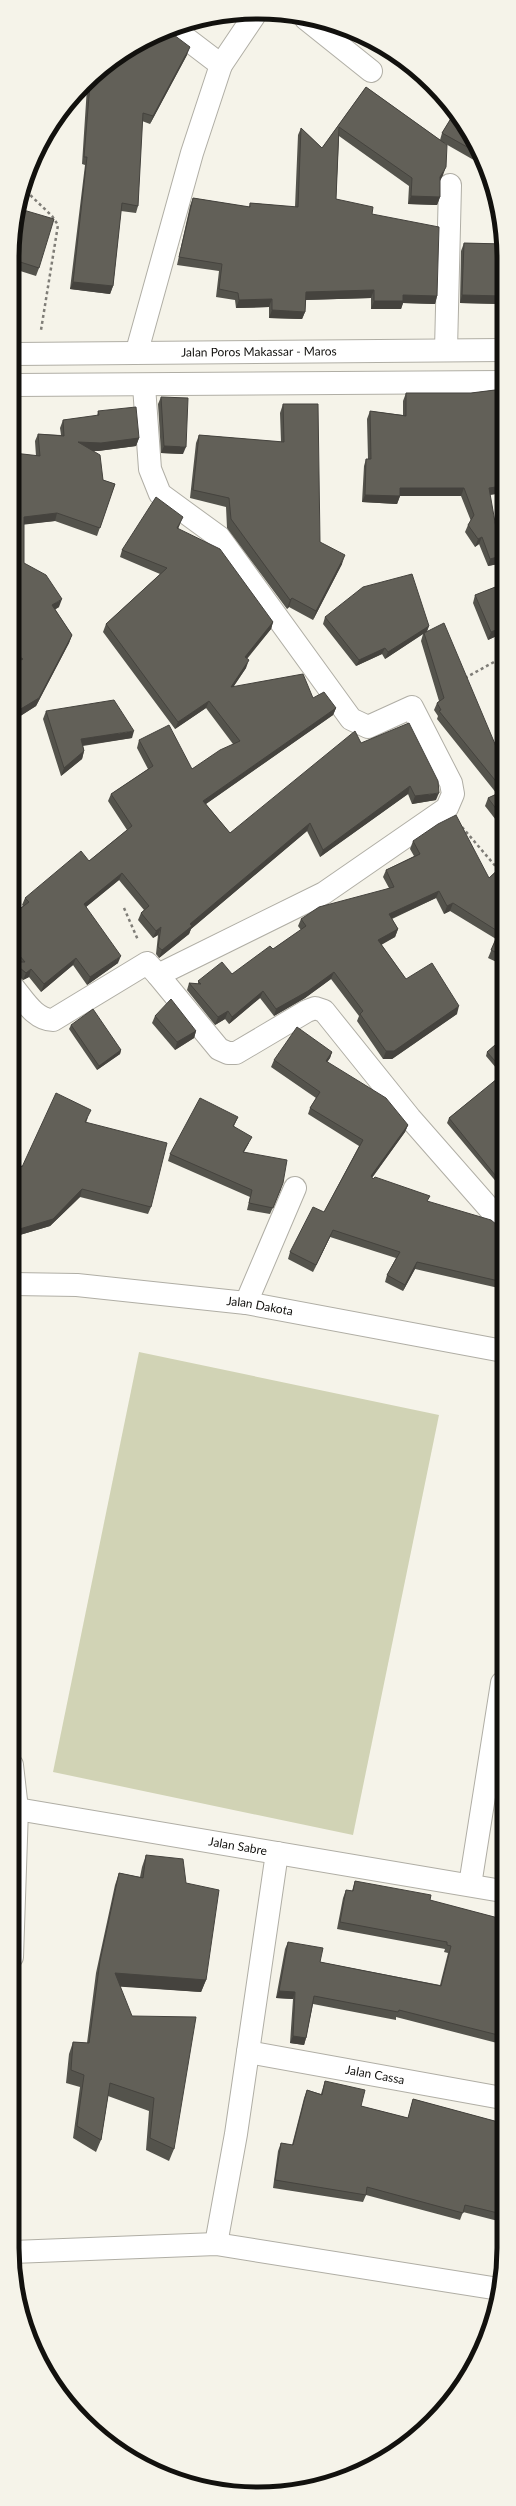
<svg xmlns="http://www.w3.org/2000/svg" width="516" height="2506" font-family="Lato,sans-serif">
	<rect width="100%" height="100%" fill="#f5f3e9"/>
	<!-- green -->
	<polygon fill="#d1d3b5" points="139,1352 439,1415 353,1835 53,1772"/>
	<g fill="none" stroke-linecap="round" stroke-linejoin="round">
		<defs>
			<g id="minor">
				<polyline points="306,19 371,71"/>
				<polyline points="221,65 254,16"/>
				<polyline points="446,350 450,185"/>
				<polyline points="137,351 192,153 221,65 175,30"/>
				<polyline points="158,975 219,1049 228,1053 236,1053 307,1011 315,1008 324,1011 410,1118 503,1224"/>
				<path d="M13,987C24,1000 35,1020 53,1020L147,963L158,975L324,893L447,808L453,794L451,783L412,707L368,727L351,719L219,537L160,494L150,469L144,386"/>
				<path id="s1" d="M13,1284L77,1285L246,1303L503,1351"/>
				<polyline points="246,1303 295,1188"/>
				<path id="s2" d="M17,1809L502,1891"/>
				<polyline points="470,1885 502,1683"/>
				<polyline points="12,1957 17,1809 12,1765"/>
				<path id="s3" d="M248,2052L502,2098"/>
				<polyline points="216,2244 236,2134 277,1853"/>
				<polyline points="13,2252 216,2244 499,2289"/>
			</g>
			<g id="highway">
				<path id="s4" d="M14,354L503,350"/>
				<polyline points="14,385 503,382"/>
			</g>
		</defs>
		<!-- minor casing -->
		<use href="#minor" stroke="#b0aea5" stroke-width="24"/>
		<!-- highway casing -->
		<use href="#highway" stroke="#b0aea5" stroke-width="24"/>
		<!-- path -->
		<g stroke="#7f7d77" stroke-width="2.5" stroke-dasharray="3 3" stroke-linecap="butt">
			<polyline points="26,191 52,216 58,225 41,330"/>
			<polyline points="465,678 503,657"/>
			<polyline points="462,827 503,875"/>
			<polyline points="124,908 138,940"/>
		</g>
		<!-- minor -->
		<use href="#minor" stroke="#fff" stroke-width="22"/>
		<!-- highway -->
		<use href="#highway" stroke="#fff" stroke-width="22"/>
	</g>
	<!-- wall -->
	<g fill="#54534c">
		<polygon points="187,55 150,124 142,121 138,206 136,213 121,211 113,286 110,294 70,289 85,165 82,164 87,87 108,63"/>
		<polygon points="366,87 440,140 442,133 453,115 485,164 486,167 444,143 443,175 440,180 440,197 437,205 408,204 409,186 339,136 336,199 372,214 437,296 435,304 403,303 401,309 371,309 371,298 306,300 305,312 302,319 269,318 269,307 236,308 235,300 216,297 219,271 177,265 190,206 193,198 249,207 250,203 295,207 298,135 301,128 322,148"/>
		<polygon points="14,226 39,268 36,276 14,269"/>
		<polygon points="464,243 503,244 503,331 500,332 500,304 460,303 461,251"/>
		<polygon points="503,389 503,493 490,495 498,564 488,566 479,544 475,547 465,532 468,525 471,521 461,496 400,496 397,504 362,502 364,466 366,459 368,459 367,419 370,411 403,415 403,401 406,393 471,393"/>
		<polygon points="161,397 183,454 161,453 158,404"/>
		<polygon points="283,404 320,542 342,564 313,620 289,607 287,609 227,528 226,507 190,498 196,443 199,435 281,442 280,413"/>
		<polygon points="98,411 139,438 136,446 98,451 93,451 103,480 115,484 97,536 55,521 24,524 24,563 59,607 55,609 72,635 69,643 36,706 14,720 14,453 36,456 35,441 38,434 61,435 60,428 63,420 97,416"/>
		<polygon points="180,524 178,529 273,622 271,629 247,659 246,668 233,687 313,698 336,708 333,715 206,804 230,833 361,743 436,800 412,804 408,794 320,857 307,831 191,929 189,934 159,958 156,954 158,935 153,938 138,920 141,913 144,910 119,880 86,907 118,963 87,985 73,965 41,992 29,977 23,980 17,975 16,962 13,959 13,914 23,906 22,905 25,898 89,861 127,830 108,801 111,794 148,769 137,748 139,740 192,769 233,744 206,708 175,729 103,632 106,624 160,574 120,557 122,550"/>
		<polygon points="503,564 503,633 488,640 473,603 475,595 503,584 497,573 500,565"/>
		<polygon points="325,617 429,626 427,632 503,763 503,829 485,806 488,798 497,794 437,719 438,716 434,710 437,703 439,701 421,641 423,634 385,659 382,654 356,666 323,624"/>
		<polygon points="46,711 132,738 83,746 84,751 82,759 61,776 43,719"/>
		<polygon points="413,841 489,878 503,865 503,965 488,958 496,939 450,911 444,914 436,898 392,919 398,929 395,937 381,944 406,979 457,1014 392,1059 383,1059 357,1021 359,1016 331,979 305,998 274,1016 260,998 229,1024 225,1019 215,1025 187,990 189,983 198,984 198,981 232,974 273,949 301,930 298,926 301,919 389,888 383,877 386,870 414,856 410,849"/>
		<polygon points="155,1016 196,1031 194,1038 175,1050 152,1023"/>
		<polygon points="71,1025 121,1050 120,1054 97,1070 69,1029"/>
		<polygon points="503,1038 503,1180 498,1184 447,1123 449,1118 502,1075 486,1056 487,1052"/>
		<polygon points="332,1052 330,1058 327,1062 408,1125 405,1132 372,1178 428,1202 503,1229 503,1289 415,1269 403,1291 385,1282 387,1275 396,1258 330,1237 313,1272 288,1259 290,1252 324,1212 359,1146 308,1114 310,1108 316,1098 271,1067 274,1060"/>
		<polygon points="88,1117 86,1123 151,1207 148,1214 80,1197 50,1226 13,1237 13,1156 22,1167"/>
		<polygon points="238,1117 234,1126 249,1143 244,1152 281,1189 270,1214 247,1210 250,1197 168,1161 170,1154"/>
		<polygon points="146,1855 186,1883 206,1980 201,1992 120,1986 174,2149 169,2161 146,2150 149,2111 108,2096 101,2140 96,2152 73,2138 80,2087 66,2083 69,2054 73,2042 87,2043 96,1973 115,1885 119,1873 140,1877 142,1867"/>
		<polygon points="355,1881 502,1919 502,2040 501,2044 396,2017 396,2020 313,2004 306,2038 304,2045 290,2043 293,1999 276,1998 285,1949 288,1942 320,1962 440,1985 448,1953 444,1952 445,1949 337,1929 343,1898 346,1890 352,1891"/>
		<polygon points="325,2081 361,2106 408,2118 413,2099 502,2123 502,2222 463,2212 460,2220 366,2195 363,2202 273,2188 278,2151 281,2143 292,2145 304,2098 307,2090 321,2094"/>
	</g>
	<!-- shaded-wall -->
	<g fill="#45433e">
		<polygon points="190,47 187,55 150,124 153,116"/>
		<polygon points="446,167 443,175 438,185 440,177"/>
		<polygon points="411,196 440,197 437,205 408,204"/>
		<polygon points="73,282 113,286 110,294 70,289"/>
		<polygon points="374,290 371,298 303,300 306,292"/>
		<polygon points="403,295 437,296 435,304 403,303 401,309 371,309 374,301"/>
		<polygon points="462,295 503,296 500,304 460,303"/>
		<polygon points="272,299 269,307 236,308 239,300"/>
		<polygon points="272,310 305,312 302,319 269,318"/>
		<polygon points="503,324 503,331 500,332"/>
		<polygon points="139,438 136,446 98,451 75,450 78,442"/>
		<polygon points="164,446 186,447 183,454 161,453"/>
		<polygon points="503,486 503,493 486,495 489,488"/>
		<polygon points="400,488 464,488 461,496 398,496"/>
		<polygon points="365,495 400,496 397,504 362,502"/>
		<polygon points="57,513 55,521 21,525 24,517"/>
		<polygon points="183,517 180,524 174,536 177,528"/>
		<polygon points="482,537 479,544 475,547 478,539"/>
		<polygon points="345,555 342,564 313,620 316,611"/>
		<polygon points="501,556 498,564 488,566 490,559"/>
		<polygon points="292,598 289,607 287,609 290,600"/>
		<polygon points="62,599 59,607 50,613 52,605"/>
		<polygon points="273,622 271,629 242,664 245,657"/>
		<polygon points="429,626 426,632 385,659 388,652"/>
		<polygon points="503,627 503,633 488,640 491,632"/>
		<polygon points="72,635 69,643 36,706 14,720 14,713"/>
		<polygon points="385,648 382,654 356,666 359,660"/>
		<polygon points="249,660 246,668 228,695 231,687"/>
		<polygon points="209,701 206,708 175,729 178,722"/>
		<polygon points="336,708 333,715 200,808 203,801"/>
		<polygon points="134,731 132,738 78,746 81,739"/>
		<polygon points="84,751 82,759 61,776 64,768"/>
		<polygon points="410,786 408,794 320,857 323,850"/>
		<polygon points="439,793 436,800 412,804 415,796"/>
		<polygon points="310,823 307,831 191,929 189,934 159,958 162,950 190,924"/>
		<polygon points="122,873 119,880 81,911 84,904"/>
		<polygon points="439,891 436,898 386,921 389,914"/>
		<polygon points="453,903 450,911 444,914 447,906"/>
		<polygon points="161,927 158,935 153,938 156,931"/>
		<polygon points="398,929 395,937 376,948 378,940"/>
		<polygon points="121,956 118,963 87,985 90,977"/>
		<polygon points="76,958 73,965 41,992 44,984"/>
		<polygon points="20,968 17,975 13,976 13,969"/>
		<polygon points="31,969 29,977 23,980 26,973"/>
		<polygon points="334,972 331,979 305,998 274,1016 276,1009"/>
		<polygon points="263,991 260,998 229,1024 232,1017"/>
		<polygon points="459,1006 457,1014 392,1059 383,1059 386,1051"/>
		<polygon points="228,1011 225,1019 215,1025 218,1017"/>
		<polygon points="196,1031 194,1038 175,1050 177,1042"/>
		<polygon points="121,1050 120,1054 97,1070 99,1066"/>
		<polygon points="332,1052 330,1058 323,1068 326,1061"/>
		<polygon points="408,1125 405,1132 368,1183 371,1176"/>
		<polygon points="503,1177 503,1180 498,1184 499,1180"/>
		<polygon points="82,1189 80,1197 50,1226 13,1237 13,1231"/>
		<polygon points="333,1230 330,1237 313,1272 316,1265"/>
		<polygon points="417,1262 415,1269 403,1291 405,1285"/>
		<polygon points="115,1973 206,1980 201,1992 110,1986"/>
		<polygon points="279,1991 295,1992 293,1999 276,1998"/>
		<polygon points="293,2036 306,2038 304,2045 290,2043"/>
	</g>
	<!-- building -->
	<g fill="#626058" stroke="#45433e">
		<polygon points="170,32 190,47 153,116 143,113 138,206 122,203 113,286 73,282 87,157 84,157 90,84 108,63"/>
		<polygon points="366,87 447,145 446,167 440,177 440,197 411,196 412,178 339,127 336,199 373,207 372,214 439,227 437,296 403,295 403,301 374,301 374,290 306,292 305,312 272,310 272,299 239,300 238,293 219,289 222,264 179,257 193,198 250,207 250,203 298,207 301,128 322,148"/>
		<polygon points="453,115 478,153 442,133"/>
		<polygon points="20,209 54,219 39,268 14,260 14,226"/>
		<polygon points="464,243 503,244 503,324 503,296 462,295"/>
		<polygon points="503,389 503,486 489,488 501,556 490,559 482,537 478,539 468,525 474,515 464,488 400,488 400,496 365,495 366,459 371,459 370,411 406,416 406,393 471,393"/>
		<polygon points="161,397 188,398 186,447 164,446"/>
		<polygon points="283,404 318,404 320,542 345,555 316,611 292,598 290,600 231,519 229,498 193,490 199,435 284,442"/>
		<polygon points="136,407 139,438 101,443 78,442 100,455 103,480 115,484 100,528 57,513 24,517 24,563 46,575 62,599 52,605 72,635 39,698 14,713 14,663 23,659 14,654 14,453 40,456 38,434 64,436 63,420 99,415 98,411"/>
		<polygon points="156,497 183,517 177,528 220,549 273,622 245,657 249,660 231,687 303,674 313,698 324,692 336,708 203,801 230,833 355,731 361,743 409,723 438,781 439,793 415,796 410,786 323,850 310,823 190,924 192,926 162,950 158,947 161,927 156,931 141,913 149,906 122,873 84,904 121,956 90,977 76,958 44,984 31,969 26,973 20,968 13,969 13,962 25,962 13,948 13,914 29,902 25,898 81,851 89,861 132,826 111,794 153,766 139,740 169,725 192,769 220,750 240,741 209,701 178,722 106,624 167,568 122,550"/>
		<polygon points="503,564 503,572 500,565"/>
		<polygon points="412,574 429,626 388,652 385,648 359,660 325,617 363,587"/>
		<polygon points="503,584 503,627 491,632 475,595"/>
		<polygon points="444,623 503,763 503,790 439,711 441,710 437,703 444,698 424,633"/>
		<polygon points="114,700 134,731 81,739 84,751 64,768 46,711"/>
		<polygon points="503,791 503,818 488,798"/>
		<polygon points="456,815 489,878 503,865 503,956 491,950 499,932 453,903 447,906 439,891 389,914 398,929 378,940 406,979 432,963 459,1006 394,1051 386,1051 360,1014 363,1011 334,972 308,991 276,1009 263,991 232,1017 228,1011 218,1017 189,983 201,984 198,981 222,962 232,974 270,946 273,949 306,926 301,919 319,907 394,887 386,870 420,854 413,841 438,824"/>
		<polygon points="171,999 196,1031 177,1042 155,1016"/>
		<polygon points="93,1009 121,1050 99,1066 71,1025"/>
		<polygon points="297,1027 332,1052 326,1061 386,1098 408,1125 371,1176 373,1179 375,1177 430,1196 427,1201 491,1220 502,1229 503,1229 503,1282 417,1262 405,1285 387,1275 400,1252 333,1230 316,1265 290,1252 313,1207 324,1212 363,1140 310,1108 320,1092 274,1060"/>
		<polygon points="503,1038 503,1070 487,1052"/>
		<polygon points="503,1074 503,1177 499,1180 449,1118"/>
		<polygon points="56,1093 91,1110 85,1122 167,1143 151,1207 82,1189 53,1219 13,1231 13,1156 22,1167"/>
		<polygon points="200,1098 238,1117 233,1126 252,1137 243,1152 287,1160 283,1183 273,1208 249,1203 252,1190 170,1154"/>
		<polygon points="146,1855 183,1859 186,1883 219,1890 206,1980 115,1973 132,2016 196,2017 174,2149 150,2138 154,2098 110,2083 101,2140 77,2126 84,2075 71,2070 73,2042 89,2043 100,1961 119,1873 143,1878"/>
		<polygon points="355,1881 431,1895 430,1900 502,1919 502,2036 399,2010 398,2012 314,1996 306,2038 293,2036 295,1992 279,1991 288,1942 323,1948 320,1962 441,1986 451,1946 447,1945 447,1942 340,1922 346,1890 353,1891"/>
		<polygon points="325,2081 365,2090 361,2106 408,2118 413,2099 502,2123 502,2214 465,2205 463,2213 367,2187 366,2195 275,2180 281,2143 293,2145 307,2090 322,2095"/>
	</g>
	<g text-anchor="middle" stroke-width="4" stroke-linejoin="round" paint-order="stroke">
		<!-- street labels -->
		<g font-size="12" fill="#12110e" stroke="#f5f3e9">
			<text dy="4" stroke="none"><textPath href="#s4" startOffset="245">Jalan Poros Makassar - Maros</textPath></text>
			<text dy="4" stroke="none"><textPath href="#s1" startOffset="248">Jalan Dakota</textPath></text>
			<text dy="4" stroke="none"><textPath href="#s2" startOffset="224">Jalan Sabre</textPath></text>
			<text dy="4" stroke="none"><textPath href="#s3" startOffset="129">Jalan Cassa</textPath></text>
		</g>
	</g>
	<!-- crop -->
	<path d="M0 0H516V2506H0ZM258 19H258A239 239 0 0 1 497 258V2248A239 239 0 0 1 258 2487H258A239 239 0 0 1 19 2248V258A239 239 0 0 1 258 19Z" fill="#f5f3e9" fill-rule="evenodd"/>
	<path fill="none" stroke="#12110e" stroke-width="5" d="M258 19H258A239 239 0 0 1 497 258V2248A239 239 0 0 1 258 2487H258A239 239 0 0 1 19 2248V258A239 239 0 0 1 258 19Z"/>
</svg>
